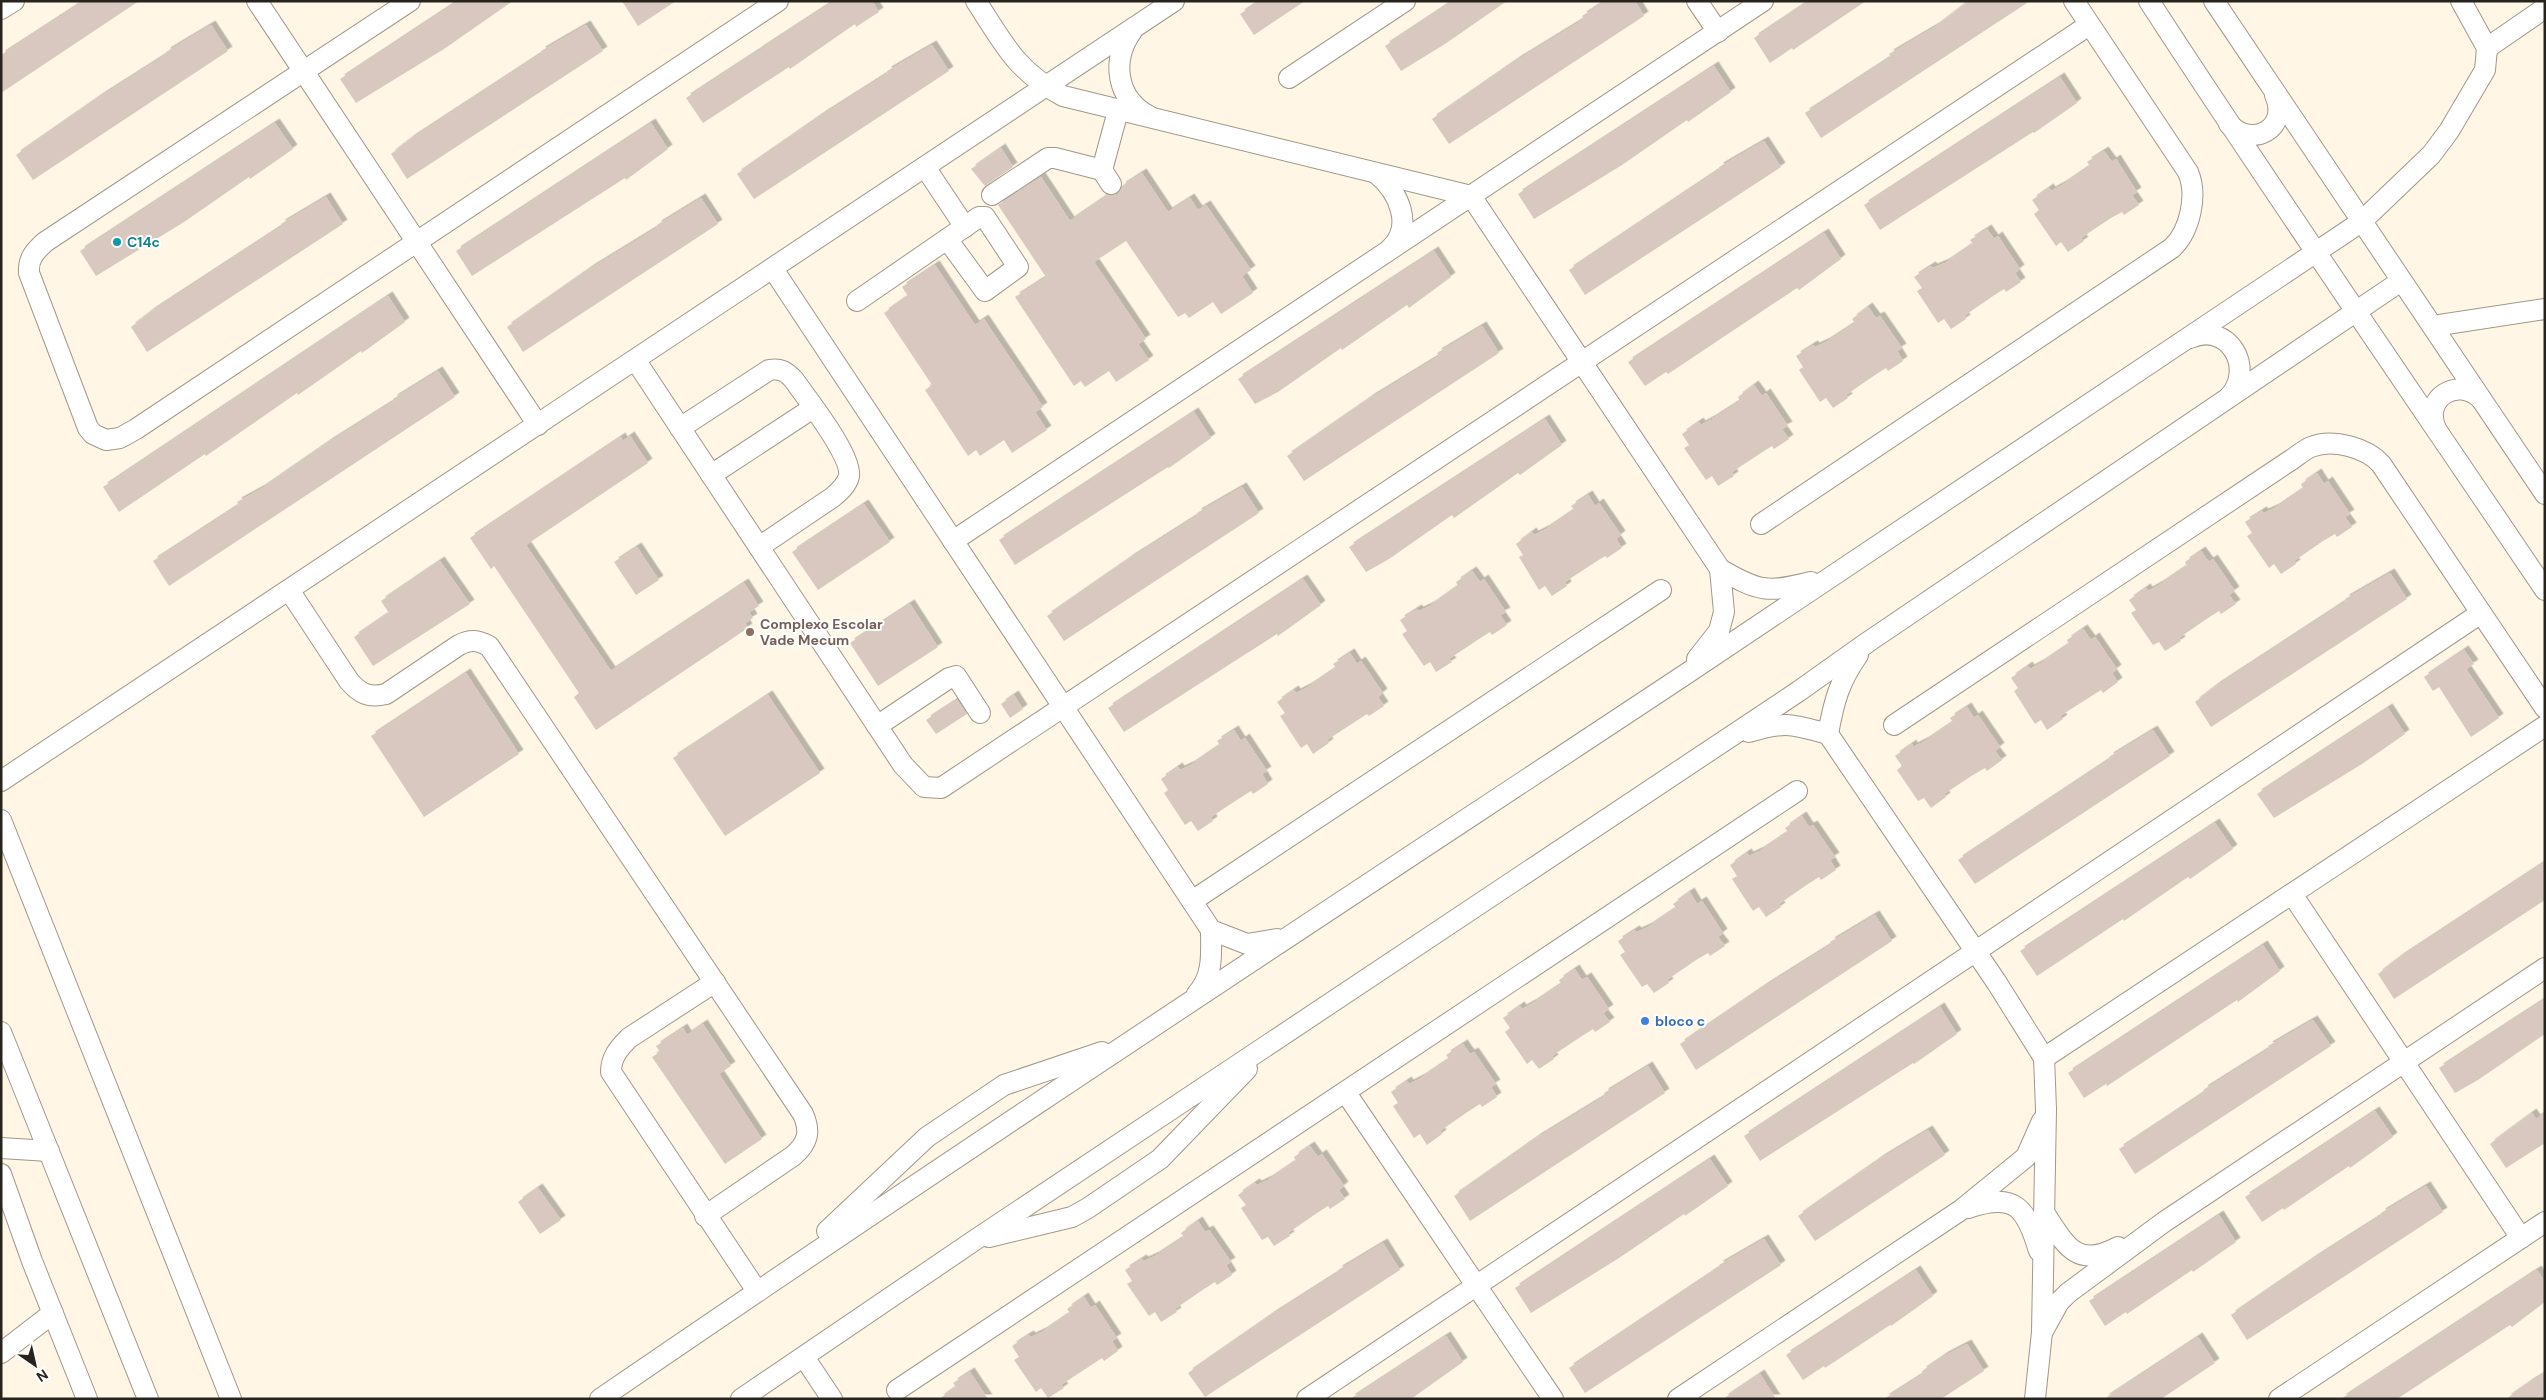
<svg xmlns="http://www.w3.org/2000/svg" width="2546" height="1400" font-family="'DM Sans',sans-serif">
	<defs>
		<filter id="shadow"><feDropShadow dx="4.5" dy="-4.5" stdDeviation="0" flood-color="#0004"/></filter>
	</defs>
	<rect width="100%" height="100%" fill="#fff6e6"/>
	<!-- building -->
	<g fill="#d9c8bf" filter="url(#shadow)">
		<polygon points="84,1 139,1 1,93 1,55"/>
		<polygon points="458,1 513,1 444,49 356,103 340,79"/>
		<polygon points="622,1 676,1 638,26"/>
		<polygon points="834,1 872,1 879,12 856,27 855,24 790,69 789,67 703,123 686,98"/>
		<polygon points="1260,1 1305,1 1254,35 1240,14"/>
		<polygon points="1453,1 1507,1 1445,44 1401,71 1385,46"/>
		<polygon points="1606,1 1635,1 1644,16 1449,144 1432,119 1517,60 1584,19 1582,16"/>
		<polygon points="1809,1 1866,1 1793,50 1792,48 1770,63 1754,38"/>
		<polygon points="1969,1 2030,1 1821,138 1805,113 1891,57 1889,54 1935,27"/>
		<polygon points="211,25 228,51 33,180 16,155 101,96 167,54 166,52"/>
		<polygon points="586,25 603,51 407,179 391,154 412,138 542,53 541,51"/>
		<polygon points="932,45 949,71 754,199 737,174 822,115 888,73 887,71"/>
		<polygon points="1714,66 1731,92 1688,122 1687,120 1622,165 1534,219 1518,194"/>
		<polygon points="2060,77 2077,103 2034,133 2033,132 1880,230 1864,205"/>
		<polygon points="275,123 293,149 250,179 249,177 184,222 96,276 80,251"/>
		<polygon points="651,123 668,149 626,180 625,178 472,276 456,251"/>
		<polygon points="1764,141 1781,167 1585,295 1569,270 1720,169 1719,167"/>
		<polygon points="1001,148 1013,167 985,186 971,169"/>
		<polygon points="2104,151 2112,162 2116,159 2137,192 2132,195 2139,205 2124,215 2122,212 2111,218 2081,238 2084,241 2068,252 2061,242 2056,246 2034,214 2039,210 2032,200 2049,188 2051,191 2062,185 2090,166 2087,162"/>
		<polygon points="1142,173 1168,212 1190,198 1198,210 1206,205 1251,270 1242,276 1253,293 1221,314 1213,302 1189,318 1185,313 1178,317 1126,241 1094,262 1146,339 1138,344 1149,360 1116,382 1109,371 1085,387 1081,381 1074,386 1015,297 1046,277 998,205 1041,177 1070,221 1108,195 1118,194 1122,186"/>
		<polygon points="326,197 343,224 147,352 131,327 152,311 282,226 281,224"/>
		<polygon points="701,198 718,224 523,352 507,327 591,268 658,227 657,225"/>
		<polygon points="1987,229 1994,239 1998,236 2020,269 2015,273 2021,282 2006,292 2004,289 1993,296 1964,316 1966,319 1951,329 1944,319 1938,323 1917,291 1922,288 1914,277 1931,266 1933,268 1945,263 1973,244 1970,240"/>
		<polygon points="1824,233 1841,259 1799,290 1797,288 1668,374 1666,372 1645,386 1628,362"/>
		<polygon points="1434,251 1451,277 1409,308 1407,305 1342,350 1341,348 1278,392 1255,404 1238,379"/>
		<polygon points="935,265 975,325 984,319 1043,407 1035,412 1047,430 1012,453 1004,440 980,456 976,450 968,456 925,390 932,385 884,313 908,296 902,287"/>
		<polygon points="388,296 405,322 362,353 361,351 298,395 297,393 206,456 205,454 119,512 103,487"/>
		<polygon points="1868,307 1876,318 1880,316 1902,348 1897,351 1903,361 1888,371 1886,368 1875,375 1846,395 1848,398 1833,408 1826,398 1820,402 1799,370 1803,367 1796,356 1813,345 1815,347 1826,342 1855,323 1852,319"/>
		<polygon points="1482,326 1499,353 1304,481 1287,456 1372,397 1439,356 1437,353"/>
		<polygon points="438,371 455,397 169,586 153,561 239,505 237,502 261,489 329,442 394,401 393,399"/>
		<polygon points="1754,385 1762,396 1766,393 1788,426 1782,429 1789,439 1774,449 1772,446 1761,453 1732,472 1734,476 1718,486 1712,476 1706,480 1684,448 1689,445 1682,434 1699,422 1701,425 1712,419 1740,401 1738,397"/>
		<polygon points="1194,412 1211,438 1169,468 1168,467 1015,565 999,540"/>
		<polygon points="1545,419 1562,445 1520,475 1518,473 1454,518 1452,515 1389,559 1366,572 1349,547"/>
		<polygon points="630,436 648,463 526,545 611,671 744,583 759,606 749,612 753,618 745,623 748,628 596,730 574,697 579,693 494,566 491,569 470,538 621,437 623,441"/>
		<polygon points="2317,473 2324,484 2328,481 2350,514 2345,517 2352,527 2337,537 2335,534 2323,541 2294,561 2296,564 2281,574 2274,564 2269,568 2247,536 2252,533 2245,522 2262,511 2264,513 2275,508 2303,489 2301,484"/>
		<polygon points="1242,487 1259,513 1064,641 1047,616 1132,557 1198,515 1197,513"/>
		<polygon points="1588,495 1595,506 1599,503 1621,535 1616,539 1622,548 1607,558 1605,556 1594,563 1565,582 1567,586 1552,596 1545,586 1539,590 1519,557 1523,555 1516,544 1532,532 1534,535 1546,529 1574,510 1571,506"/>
		<polygon points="864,504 890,542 818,590 792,552"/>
		<polygon points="637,547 659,580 636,595 614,562"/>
		<polygon points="2201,551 2209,562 2213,559 2235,591 2229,595 2236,604 2221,614 2219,611 2208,618 2179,638 2181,641 2165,651 2159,642 2153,645 2131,613 2136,610 2129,600 2146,588 2148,591 2159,585 2187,566 2185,562"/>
		<polygon points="440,561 470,604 373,666 354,637 389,613 381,601"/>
		<polygon points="1472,571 1480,582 1484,579 1506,612 1500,615 1507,625 1492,635 1490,632 1479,639 1449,659 1452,662 1436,672 1430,662 1424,666 1402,634 1407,631 1400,620 1417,609 1419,611 1430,606 1458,586 1456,582"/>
		<polygon points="2390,573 2407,599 2211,727 2195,702 2216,686 2346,601 2345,599"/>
		<polygon points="1303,579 1321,605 1278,636 1277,634 1124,732 1108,708"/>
		<polygon points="910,604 938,647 878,686 850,643"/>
		<polygon points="2083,629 2091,640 2095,637 2117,669 2112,673 2118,682 2103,693 2101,690 2090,697 2060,716 2063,719 2047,730 2041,720 2035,724 2014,691 2018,688 2011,678 2028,666 2030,669 2041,663 2069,644 2067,640"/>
		<polygon points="2464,650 2474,664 2466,669 2499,718 2471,737 2439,687 2433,691 2424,677"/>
		<polygon points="1350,653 1357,664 1361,661 1383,693 1378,697 1384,706 1369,716 1367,714 1327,740 1329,743 1313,754 1307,744 1301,748 1280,716 1285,713 1277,702 1294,690 1296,693 1308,687 1336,668 1333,664"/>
		<polygon points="466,673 519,754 424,817 371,736"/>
		<polygon points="768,695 820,773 725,836 673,758"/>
		<polygon points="1014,695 1023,709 1010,718 1001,704"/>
		<polygon points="957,700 967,714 936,734 926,720"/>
		<polygon points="1967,707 1974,718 1978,715 2000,747 1995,751 2002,760 1987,771 1985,768 1973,775 1944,794 1946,797 1931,808 1924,798 1918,801 1897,770 1902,766 1895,756 1912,744 1913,747 1925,741 1953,722 1950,718"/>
		<polygon points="2388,708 2405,734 2362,764 2274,818 2257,794"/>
		<polygon points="1234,730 1241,741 1245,738 1267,771 1262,774 1268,784 1253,794 1251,791 1240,798 1211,817 1213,821 1198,831 1191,821 1185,825 1164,793 1168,790 1161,779 1178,767 1180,770 1191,765 1220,745 1217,741"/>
		<polygon points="2153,730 2170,756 1975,884 1958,860 2110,759 2109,757"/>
		<polygon points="1802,816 1809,827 1813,825 1835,857 1830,860 1836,870 1821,880 1819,877 1808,884 1779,904 1781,907 1766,917 1759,907 1753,911 1732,879 1737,876 1730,865 1747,853 1749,856 1760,851 1788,832 1785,828"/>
		<polygon points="2215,823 2233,849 2190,879 2188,877 2124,921 2123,919 2037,976 2020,951"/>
		<polygon points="2545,862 2545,900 2394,999 2378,974 2399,958"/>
		<polygon points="1690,892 1697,904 1702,901 1723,933 1718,937 1725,946 1710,956 1708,953 1696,960 1667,980 1669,983 1654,993 1647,984 1642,987 1620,955 1625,952 1618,941 1635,930 1637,932 1648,927 1676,908 1673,904"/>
		<polygon points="1875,915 1892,941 1696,1070 1680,1044 1765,986 1832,944 1830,942"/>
		<polygon points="2263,945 2280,971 2238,1002 2237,1000 2107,1086 2106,1084 2084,1098 2068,1073"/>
		<polygon points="1575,969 1582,980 1587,977 1609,1009 1603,1013 1610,1022 1595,1032 1593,1029 1582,1036 1552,1056 1554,1059 1539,1069 1532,1060 1527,1064 1505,1032 1510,1028 1503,1018 1520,1006 1522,1009 1533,1003 1561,984 1559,980"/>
		<polygon points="2545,999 2545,1034 2478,1080 2455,1093 2439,1068"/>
		<polygon points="1940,1007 1957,1034 1914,1064 1913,1063 1760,1161 1744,1136"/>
		<polygon points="2313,1020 2331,1046 2135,1174 2119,1149 2205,1092 2203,1090 2270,1048 2268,1046"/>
		<polygon points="703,1024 731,1066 719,1074 762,1139 725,1164 652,1057 660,1052 656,1046 683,1028 687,1035"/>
		<polygon points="1463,1044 1470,1054 1474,1052 1496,1084 1491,1087 1497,1097 1482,1107 1480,1104 1469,1111 1440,1131 1442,1134 1427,1145 1420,1134 1414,1138 1393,1106 1398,1103 1391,1092 1407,1081 1409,1084 1421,1078 1449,1059 1446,1055"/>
		<polygon points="1648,1066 1665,1093 1470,1221 1454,1196 1538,1137 1605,1096 1604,1093"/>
		<polygon points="2375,1111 2393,1137 2350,1168 2349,1166 2284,1210 2283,1208 2262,1222 2245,1197"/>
		<polygon points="2532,1113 2536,1119 2545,1113 2545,1143 2506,1168 2490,1144"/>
		<polygon points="1928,1130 1945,1155 1815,1241 1798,1216 1883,1157"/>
		<polygon points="1310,1146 1318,1157 1322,1154 1344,1186 1339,1190 1345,1199 1330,1209 1328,1206 1317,1213 1288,1233 1290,1236 1274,1246 1268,1237 1262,1240 1241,1208 1246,1205 1238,1195 1255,1183 1257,1185 1268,1180 1296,1161 1294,1157"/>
		<polygon points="1710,1159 1728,1186 1685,1216 1684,1214 1619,1258 1531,1313 1515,1288"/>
		<polygon points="2426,1186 2443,1212 2247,1340 2231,1315 2316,1257 2382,1215 2381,1213"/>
		<polygon points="538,1188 561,1220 540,1234 518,1202"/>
		<polygon points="2219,1215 2236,1242 2193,1272 2192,1270 2127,1314 2126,1312 2105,1326 2089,1301"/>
		<polygon points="1198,1221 1205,1232 1209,1230 1231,1262 1226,1265 1232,1275 1217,1285 1215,1282 1204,1289 1175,1309 1177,1312 1161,1322 1155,1312 1149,1316 1127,1284 1132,1281 1125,1270 1142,1259 1144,1261 1155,1256 1184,1237 1181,1233"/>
		<polygon points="1764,1239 1781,1265 1585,1393 1569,1368 1720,1267 1719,1265"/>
		<polygon points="1383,1243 1400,1270 1205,1397 1188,1373 1273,1314 1339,1272 1338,1270"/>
		<polygon points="1916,1270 1933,1296 1891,1326 1890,1325 1825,1368 1824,1366 1803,1380 1786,1355"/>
		<polygon points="2537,1270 2545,1282 2545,1302 2512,1327 2510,1325 2397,1399 2341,1399"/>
		<polygon points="1084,1297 1091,1308 1095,1305 1117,1338 1112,1341 1118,1351 1104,1361 1102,1358 1061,1385 1064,1388 1048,1398 1041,1388 1036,1392 1014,1360 1019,1357 1012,1346 1029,1335 1031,1337 1042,1332 1070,1313 1067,1309"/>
		<polygon points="1446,1336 1463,1362 1411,1399 1350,1399"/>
		<polygon points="2198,1337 2215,1363 2161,1399 2104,1399"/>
		<polygon points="1967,1344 1984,1371 1941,1399 1884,1399 1923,1374 1922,1371 1944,1356"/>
		<polygon points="970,1372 988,1399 939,1399 956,1387 953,1383"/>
		<polygon points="2545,1373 2545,1399 2506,1399 2529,1383"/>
		<polygon points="1760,1374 1776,1399 1723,1399"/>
	</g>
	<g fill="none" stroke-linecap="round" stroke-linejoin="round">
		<defs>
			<g id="minor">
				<polyline points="257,1 538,425"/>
				<path d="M410,1L45,242C34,252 28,259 29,273L88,428L93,434L106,440L120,438L136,429L778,1"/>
				<path d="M976,1C1004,44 1016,71 1063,96L1471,196L1720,569C1759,592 1768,593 1811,582"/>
				<polyline points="1697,1 1718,32"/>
				<path d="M2149,1C2278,200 2413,394 2545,590"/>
				<polyline points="2214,1 2545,494"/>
				<polyline points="1,9 14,1"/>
				<path d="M1132,31C1111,60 1116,99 1149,116"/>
				<polyline points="2487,48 2545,8"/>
				<polyline points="1289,78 1405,1"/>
				<path d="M2229,124C2252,149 2290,128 2275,95"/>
				<polyline points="925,167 965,227"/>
				<polyline points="1102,170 1118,111"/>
				<path d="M1377,174C1398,191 1415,227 1390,249"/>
				<polyline points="992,195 1048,158 1055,158 1102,170 1111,184"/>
				<polyline points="773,269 1211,930 1247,944 1277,939"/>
				<polyline points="857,301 979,217 985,217 1018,267 985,291 947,239"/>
				<polyline points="2433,326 2545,309"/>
				<path d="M2190,338C2228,321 2256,368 2229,397"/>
				<polyline points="636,361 903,765 924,787 941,788 2089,25"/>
				<path d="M680,428L769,370C780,368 786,371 794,380C807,399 852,455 849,476C847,485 840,491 833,497L759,547"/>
				<path d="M2436,429C2422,398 2458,376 2481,399"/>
				<polyline points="711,475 813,408"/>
				<path d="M1761,524L2172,248C2190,231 2198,195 2188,172L2074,1"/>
				<polyline points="953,541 1763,1"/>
				<path d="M289,590L349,681C360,694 369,698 386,694L459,645C471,639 477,640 489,646L803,1114C811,1132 808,1143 793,1156L705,1216"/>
				<polyline points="1697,659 1719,631 1724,612 1720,569"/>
				<path d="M1894,725L2291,460C2297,456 2304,450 2311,447C2333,438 2367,448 2381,464L2545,708"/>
				<polyline points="877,726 949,678 956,676 980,713"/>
				<path d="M1749,732C1786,721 1791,724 1828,734L1997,983L2044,1058L2046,1109L2042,1332L2035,1399"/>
				<path d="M1828,734C1834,701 1839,682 1858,655"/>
				<polyline points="1,781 1174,1"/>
				<polyline points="1,820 231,1399"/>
				<polyline points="2292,894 2521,1238"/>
				<polyline points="1192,901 1661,590"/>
				<path d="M715,982L629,1038C619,1048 611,1057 611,1072L757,1291"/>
				<path d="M1197,994C1214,975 1211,953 1211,930"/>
				<polyline points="1,1032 148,1399"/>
				<polyline points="2044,1058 2545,726"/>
				<polyline points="1346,1093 1553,1399"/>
				<polyline points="1,1148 49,1151"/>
				<polyline points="1,1174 32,1261 87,1399"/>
				<path d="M1968,1208C2015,1192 2026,1207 2039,1251"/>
				<path d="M2045,1214C2066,1246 2077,1269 2118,1247"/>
				<polyline points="827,1231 927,1137 1004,1085 1102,1052"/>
				<polyline points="989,1237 1072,1217 1088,1208 1160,1159 1247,1069"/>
				<polyline points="2043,1331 2059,1302 2068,1293 2164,1222 2545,968"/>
				<polyline points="1,1353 53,1313"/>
				<polyline points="804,1357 832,1399"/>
				<polyline points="897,1390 1797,791"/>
				<path d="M600,1399C957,1154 1319,917 1680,678C1907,527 2133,374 2361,222L2431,155L2449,131L2485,70L2487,48L2461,1"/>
				<polyline points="741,1399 975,1240 1799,691 1868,642 2401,281"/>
				<polyline points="1307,1399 2481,613"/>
				<polyline points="1678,1399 1961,1210 2026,1157 2042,1121"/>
				<polyline points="2279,1399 2545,1222"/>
			</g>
		</defs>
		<!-- minor casing -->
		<use href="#minor" stroke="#a09889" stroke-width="22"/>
		<!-- minor -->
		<use href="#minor" stroke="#fff" stroke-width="20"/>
	</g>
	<!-- markers -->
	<circle fill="#0f9aa8" stroke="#fff" stroke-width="2" cx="117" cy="242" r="5"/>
	<circle fill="#8d6e63" stroke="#fff" stroke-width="2" cx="750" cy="632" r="5"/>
	<circle fill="#3f7fe0" stroke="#fff" stroke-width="2" cx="1645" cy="1021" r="5"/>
	<g text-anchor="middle" stroke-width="4" stroke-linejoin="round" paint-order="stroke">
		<!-- culture labels -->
		<g font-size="14" font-weight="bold" fill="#0d838f" stroke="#fff" text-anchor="start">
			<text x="127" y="247">C14c</text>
		</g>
		<!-- education labels -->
		<g font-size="14" font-weight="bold" fill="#785e54" stroke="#fff" text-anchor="start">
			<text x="760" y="629">Complexo Escolar<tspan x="760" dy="16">Vade Mecum</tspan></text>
		</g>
		<!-- shop labels -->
		<g font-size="14" font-weight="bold" fill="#366cbe" stroke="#fff" text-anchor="start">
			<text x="1655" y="1026">bloco c</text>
		</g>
	</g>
	<!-- border -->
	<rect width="2546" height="1400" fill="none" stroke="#27241e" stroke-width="5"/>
	<!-- north arrow -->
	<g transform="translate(35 1365) rotate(146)" stroke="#ffffff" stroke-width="4" paint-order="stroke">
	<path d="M0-4L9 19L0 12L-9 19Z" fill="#27241e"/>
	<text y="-8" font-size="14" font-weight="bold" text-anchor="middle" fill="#27241e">N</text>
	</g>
</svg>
